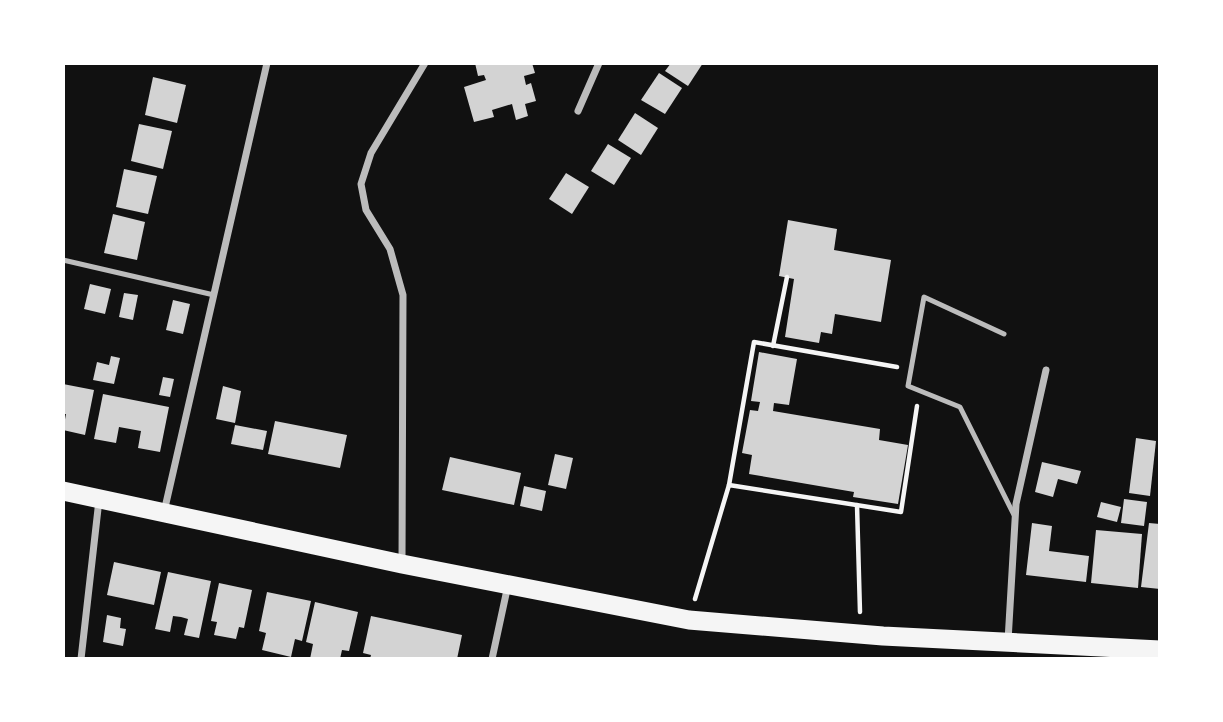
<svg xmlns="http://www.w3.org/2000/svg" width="1223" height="722" font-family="'Public Sans',sans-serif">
	<rect width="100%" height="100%" fill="#111"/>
	<!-- building -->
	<g fill="#d3d3d3">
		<polygon points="475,63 532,63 535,73 524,76 526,85 531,83 536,101 525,104 528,116 516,120 512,104 492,110 494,117 474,122 464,87 486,80 484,75 478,76"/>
		<polygon points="671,63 703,63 688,86 665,71"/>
		<polygon points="659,73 682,88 665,114 641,100"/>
		<polygon points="153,77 186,85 177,123 145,115"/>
		<polygon points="635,113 658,128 641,155 618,140"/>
		<polygon points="139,124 172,131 163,169 131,161"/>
		<polygon points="608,144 631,158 614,185 591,171"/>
		<polygon points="124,169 157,176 148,214 116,207"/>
		<polygon points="566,173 589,187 572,214 549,199"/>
		<polygon points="113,214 145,222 137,260 104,253"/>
		<polygon points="788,220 837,229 834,250 891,260 881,322 835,314 832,334 821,332 819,343 785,337 794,279 779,276"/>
		<polygon points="90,284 111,289 105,314 84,309"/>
		<polygon points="124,293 138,295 133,320 119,317"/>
		<polygon points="173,300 190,304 183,334 166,330"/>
		<polygon points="759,352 797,359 789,405 774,403 773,411 880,429 879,440 908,445 898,504 853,497 854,492 749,474 752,455 742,453 750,410 758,411 760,402 751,401"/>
		<polygon points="111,356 120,358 114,384 93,380 97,362 109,365"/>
		<polygon points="163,377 174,379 170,397 159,395"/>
		<polygon points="63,384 94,390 85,435 63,430 66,414 63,414"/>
		<polygon points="223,386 241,391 235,423 216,419"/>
		<polygon points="103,394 169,407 160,452 138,448 141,431 119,427 116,443 94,439"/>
		<polygon points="275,421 347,435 340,468 268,454"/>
		<polygon points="235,425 267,431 263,450 231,444"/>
		<polygon points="1136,438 1156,441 1150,496 1129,493"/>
		<polygon points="555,454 573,458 566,489 548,485"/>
		<polygon points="450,457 521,473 514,505 442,490"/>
		<polygon points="1042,462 1081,471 1077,484 1058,479 1053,497 1035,492"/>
		<polygon points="524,486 546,491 542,511 520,506"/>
		<polygon points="1124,499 1147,502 1144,526 1121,523"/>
		<polygon points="1101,502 1121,507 1117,522 1097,517"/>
		<polygon points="1032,523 1052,526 1049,551 1089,556 1086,582 1026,575"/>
		<polygon points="1149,523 1160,524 1160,589 1141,587"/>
		<polygon points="1096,530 1142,534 1138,588 1091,583"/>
		<polygon points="114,562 161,572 154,605 107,595"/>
		<polygon points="168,572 211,581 199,638 184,635 188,619 181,617 173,616 170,632 155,629"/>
		<polygon points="219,583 252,590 244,628 239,627 236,639 214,635 217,622 211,621"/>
		<polygon points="267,592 311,601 302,641 295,639 291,657 262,650 266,633 259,631"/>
		<polygon points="315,602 358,612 349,651 342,650 340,659 310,659 313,644 306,642"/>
		<polygon points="107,615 121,618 120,628 126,629 123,646 103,642"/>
		<polygon points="371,616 462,635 457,659 370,659 371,655 363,653"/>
	</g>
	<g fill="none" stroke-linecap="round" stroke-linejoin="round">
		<!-- path -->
		<g stroke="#f5f5f5" stroke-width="4.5">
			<polyline points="773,346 787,277"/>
			<polyline points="729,485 754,342 897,367"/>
			<polyline points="857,505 860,612"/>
			<polyline points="695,599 729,485 901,512 917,406"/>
		</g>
		<!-- service -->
		<g stroke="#bcbcbc" stroke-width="5">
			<polyline points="63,260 214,295"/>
			<polyline points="1004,334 924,297 908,386 960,407 1014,515"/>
		</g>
		<!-- minor -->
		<g stroke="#bcbcbc" stroke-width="7">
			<polyline points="578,111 599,63"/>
			<polyline points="164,512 267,63"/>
			<polyline points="402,563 403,295 390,249 366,210 361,184 371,153 425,63"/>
			<polyline points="1008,641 1016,504 1046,370"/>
			<polyline points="81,659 99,500"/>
			<polyline points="492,659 508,585"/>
		</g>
		<!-- trunk -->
		<polyline stroke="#f5f5f5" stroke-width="19" points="63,491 402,564 689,620 883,636 1160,650"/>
	</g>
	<!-- border -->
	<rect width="1223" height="722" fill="none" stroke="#ffffff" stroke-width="130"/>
</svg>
